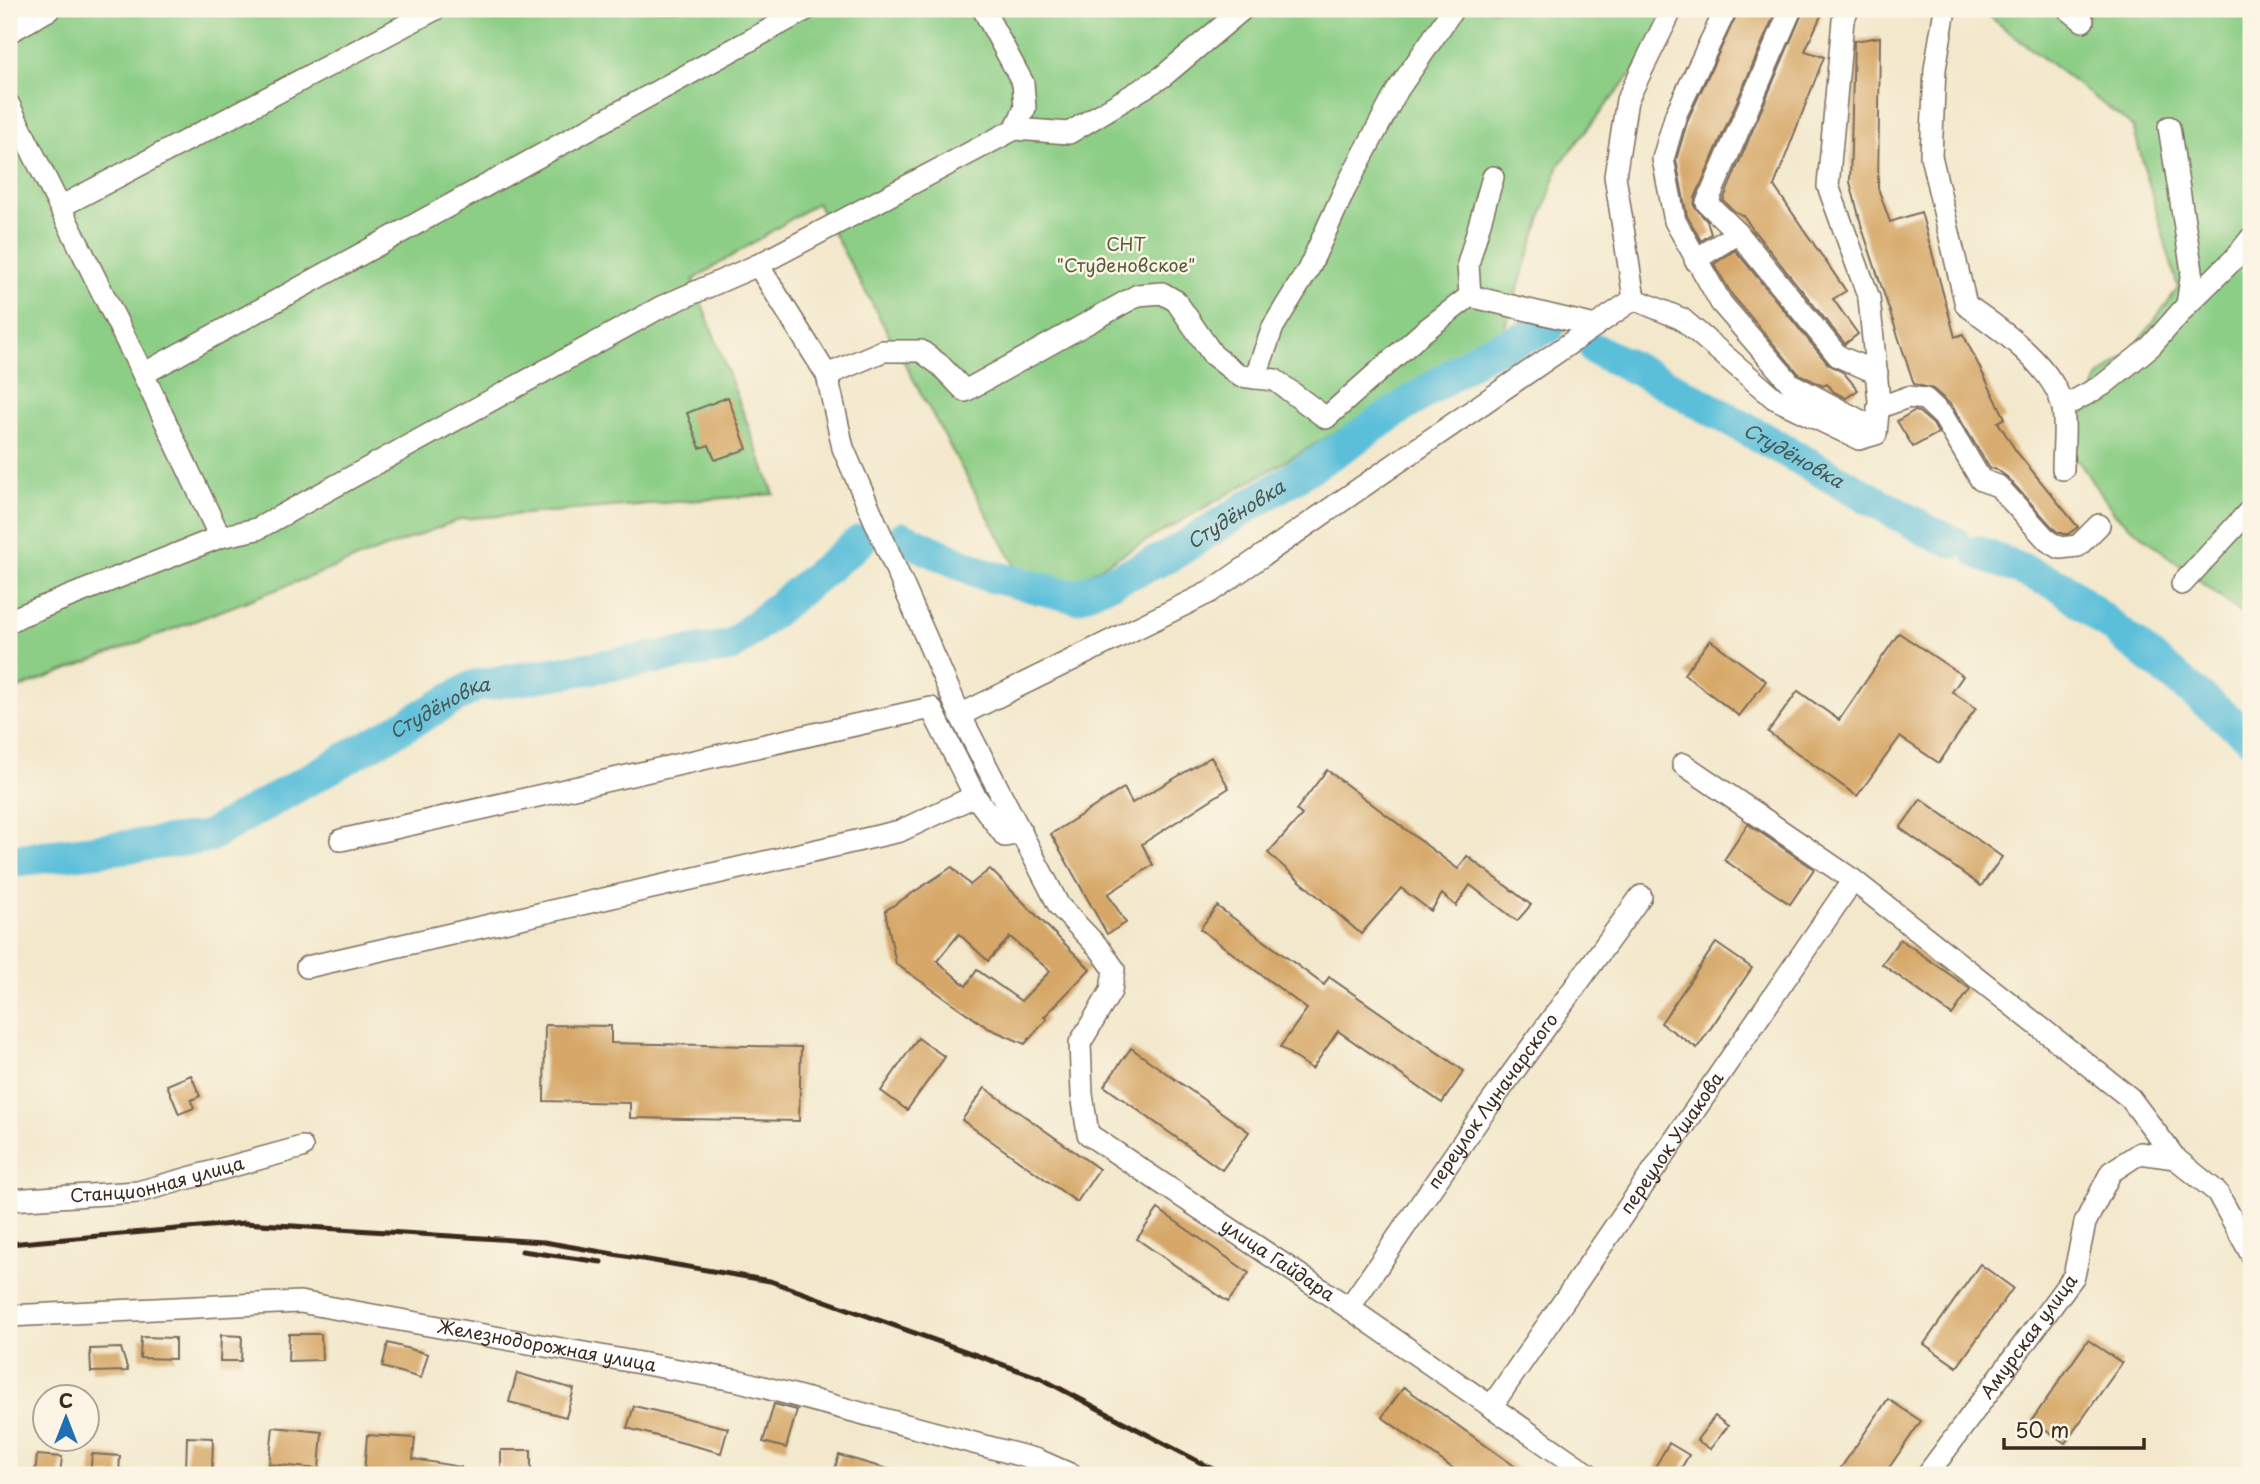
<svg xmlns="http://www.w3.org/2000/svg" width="2260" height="1484" font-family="'Playpen Sans',sans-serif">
	<rect width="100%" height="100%" fill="#fcf5e5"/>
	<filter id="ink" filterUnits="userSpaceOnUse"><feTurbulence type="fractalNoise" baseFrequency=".0143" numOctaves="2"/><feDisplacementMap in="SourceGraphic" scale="14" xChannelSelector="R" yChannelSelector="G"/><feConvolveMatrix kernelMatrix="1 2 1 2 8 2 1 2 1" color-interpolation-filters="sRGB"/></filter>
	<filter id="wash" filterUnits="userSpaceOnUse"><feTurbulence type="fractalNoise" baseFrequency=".00686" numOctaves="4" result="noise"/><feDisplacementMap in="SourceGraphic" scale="28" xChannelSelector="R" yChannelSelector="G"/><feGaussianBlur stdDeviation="1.57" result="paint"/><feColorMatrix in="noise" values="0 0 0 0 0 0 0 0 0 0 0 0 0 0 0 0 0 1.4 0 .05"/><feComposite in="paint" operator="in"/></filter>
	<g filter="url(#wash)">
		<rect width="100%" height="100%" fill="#f3e8cc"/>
		<!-- green -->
		<g fill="#8cce86" stroke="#647c52" stroke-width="2">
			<polygon points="9,9 1683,9 1559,165 1501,338 1036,604 817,203 693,280 774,494 461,519 9,692"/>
			<polygon points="1987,9 2251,9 2251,621 2116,515 2070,449 2098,378 2134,348 2178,288 2133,127 1987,15"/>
		</g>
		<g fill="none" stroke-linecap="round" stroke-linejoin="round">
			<!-- river -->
			<g stroke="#5cbfda" stroke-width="33">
				<path id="s1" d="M1596,350L1668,385L1930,532L1954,542"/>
				<path id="s2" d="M903,538L986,575L1075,597L1168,557L1347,444L1481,355L1549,327"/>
				<polyline points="1978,552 2061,586 2251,738"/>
				<path id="s3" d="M9,861L207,837L475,686L731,646L860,541"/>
			</g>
		</g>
		<g id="blocks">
			<!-- building -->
			<g fill="#d6a768" fill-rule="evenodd">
				<polygon points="1739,9 1777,9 1695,198 1694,206 1707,221 1711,234 1701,241 1687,216 1676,160 1688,119"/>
				<polygon points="1804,9 1824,9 1805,51 1824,57 1774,186 1846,291 1833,299 1858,334 1845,344 1753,230 1744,216 1734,211 1723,200"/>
				<polygon points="1880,37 1878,188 1890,222 1921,212 1955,337 1963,334 2005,418 1998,422 2016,451 2078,527 2068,534 2063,534 2056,531 2007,477 1995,468 1990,469 1952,406 1933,389 1914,384 1862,228 1850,182 1854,41"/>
				<polygon points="1735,250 1828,364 1844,373 1858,390 1846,398 1834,392 1827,384 1823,386 1799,374 1732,295 1714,264"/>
				<polygon points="728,397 747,449 715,460 709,445 700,448 687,413"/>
				<polygon points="1914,411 1919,412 1933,424 1938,433 1913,447 1897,421"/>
				<polygon points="1899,633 1963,676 1952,692 1976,708 1939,763 1900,737 1857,796 1768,732 1798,691 1839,720"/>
				<polygon points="1710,640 1766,681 1739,716 1684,674"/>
				<polygon points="1211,757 1229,788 1142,844 1153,865 1108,894 1126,923 1107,934 1051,834 1124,788 1132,803"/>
				<polygon points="1327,770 1458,869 1467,856 1531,905 1517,921 1470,885 1456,906 1442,894 1431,911 1401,888 1361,934 1268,853 1302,815 1296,810"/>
				<polygon points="1921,799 2002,857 1981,886 1900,828"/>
				<polygon points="1748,824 1814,869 1790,904 1724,860"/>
				<path d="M952,867L970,885L990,869L1090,969L1044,1017L1047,1019L1025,1044L988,1028L896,964L885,911ZM959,934L988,961L1010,937L1050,971L1021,1001L977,970L966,986L937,961Z"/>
				<polygon points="1217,906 1324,985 1329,977 1464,1071 1442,1103 1338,1031 1312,1069 1280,1047 1307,1009 1200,929"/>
				<polygon points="1900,939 1970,989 1952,1015 1882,964"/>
				<polygon points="1716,943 1752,968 1697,1048 1661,1023"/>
				<polygon points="545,1025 611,1026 611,1043 801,1047 799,1121 630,1118 630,1103 544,1101"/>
				<polygon points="918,1038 945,1057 907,1110 881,1091"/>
				<polygon points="1131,1048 1249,1132 1222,1170 1104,1086"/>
				<polygon points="191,1075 200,1096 191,1100 194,1108 179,1114 167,1085"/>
				<polygon points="985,1088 1099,1169 1077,1202 962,1120"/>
				<polygon points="1158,1209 1249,1273 1228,1302 1137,1239"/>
				<polygon points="1980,1264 2013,1288 1957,1367 1924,1344"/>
				<polygon points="289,1334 321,1334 322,1360 288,1361"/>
				<polygon points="221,1335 242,1336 241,1361 220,1361"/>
				<polygon points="141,1337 175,1338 175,1359 140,1358"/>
				<polygon points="2088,1340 2122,1363 2065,1443 2032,1420"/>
				<polygon points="388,1343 428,1354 421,1378 382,1367"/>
				<polygon points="121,1348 128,1371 91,1372 90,1349"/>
				<polygon points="517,1373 574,1389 566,1417 509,1402"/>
				<polygon points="1404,1387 1527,1475 1462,1475 1382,1417"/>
				<polygon points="1888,1399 1921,1421 1884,1475 1836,1475"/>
				<polygon points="774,1404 797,1410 786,1448 763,1442"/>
				<polygon points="634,1406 728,1428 721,1453 627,1428"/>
				<polygon points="1715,1416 1728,1426 1710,1449 1697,1440"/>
				<polygon points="273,1427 322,1432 319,1469 269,1464"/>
				<polygon points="367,1435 415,1438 413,1459 461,1467 461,1475 364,1474"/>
				<polygon points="187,1437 213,1438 212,1472 186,1471"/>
				<polygon points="1669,1443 1689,1455 1677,1475 1670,1475 1655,1467"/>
				<rect x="501" y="1450" width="30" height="25"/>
				<polygon points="92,1454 120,1456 119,1475 90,1475"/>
				<polygon points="37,1455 62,1457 60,1475 35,1475"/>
				<polygon points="839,1455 894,1471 894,1475 833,1475"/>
			</g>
		</g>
	</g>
	<g filter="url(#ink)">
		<use href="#blocks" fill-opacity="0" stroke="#7b6c5b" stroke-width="2"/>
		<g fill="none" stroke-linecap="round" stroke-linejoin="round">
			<defs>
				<g id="minor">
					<polyline points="983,9 1023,83 1025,108 1015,129"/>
					<polyline points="1726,9 1676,114 1663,159 1675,221 1721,303 1791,384 1876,429"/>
					<polyline points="1791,9 1707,203 1738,233 1838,356 1877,373"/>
					<path d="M1945,9L1935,69L1931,156L1966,305C1998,327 2056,368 2063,409C2066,428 2063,449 2063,469"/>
					<polyline points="2068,9 2083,21"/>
					<polyline points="9,32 50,9"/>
					<polyline points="9,105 143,374 220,537"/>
					<polyline points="2169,127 2192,271 2187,305"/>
					<polyline points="60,207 436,9"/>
					<polyline points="1695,260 1738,233"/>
					<path id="s4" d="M758,265L827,375L843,448L960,715L1059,906L1100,949L1114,969L1111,991L1080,1043L1082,1094L1088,1134L1349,1308L1590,1475"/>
					<polyline points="1470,296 1468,264 1493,177"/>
					<polyline points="1634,299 1682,319 1774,398 1859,439 1876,434 1879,401 1869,298 1828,186 1843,20 1848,9"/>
					<polyline points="143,374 807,9"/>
					<polyline points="827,375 883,351 921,351 940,365 965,391 1138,295 1162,293 1176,301 1213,355 1240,376 1275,380 1326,418 1423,332 1470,296 1595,326"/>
					<polyline points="1255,378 1273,327 1308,270 1345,189 1397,91 1453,9"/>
					<polyline points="2063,407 2103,385 2151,346 2187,305 2234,259 2251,238"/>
					<polyline points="1878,408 1908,397 1925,399 1943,416 1981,480 1998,486 2048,541 2060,548 2078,546 2099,525"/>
					<polyline points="2182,584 2251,509"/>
					<polyline points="9,622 20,616 220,537 257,529 661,307 758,265 1015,129 1069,133 1162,77 1243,9"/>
					<polyline points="960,715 1210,592 1634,299 1615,176 1627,100 1672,9"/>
					<polyline points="1683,764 1853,880 2130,1098 2175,1158 2217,1192 2251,1254"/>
					<polyline points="341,840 931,708 975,796"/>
					<polyline points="307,967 900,831 975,796 1005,836 1022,833"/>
					<path id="s5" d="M9,1200L138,1192L302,1147"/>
					<path id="s6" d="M1349,1308L1479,1119L1641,896"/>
					<path id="s7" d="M9,1316L300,1302L740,1381L1038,1460L1072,1475"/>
					<path id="s8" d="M1491,1407L1853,880"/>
					<path id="s9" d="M1927,1475L2074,1276L2085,1223L2111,1172L2140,1153L2175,1158"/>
				</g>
			</defs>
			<!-- minor casing -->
			<use href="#minor" stroke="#7b6c5b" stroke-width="24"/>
			<!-- minor -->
			<use href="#minor" stroke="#fff" stroke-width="21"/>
			<!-- rail -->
			<g stroke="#3b2a1e" stroke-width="5">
				<polyline points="9,1244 244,1223 544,1242 770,1281 1040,1378 1224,1475"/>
				<polyline points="522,1251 601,1262"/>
			</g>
		</g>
	</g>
	<g text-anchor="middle" stroke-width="5" stroke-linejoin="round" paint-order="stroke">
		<!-- park labels -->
		<g font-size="18" fill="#535b3d" stroke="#fcf5e5">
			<text x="1126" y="251">СНТ<tspan x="1126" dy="21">"Студеновское"</tspan></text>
		</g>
		<!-- street labels -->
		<g font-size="18" fill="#3b2a1e" stroke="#fcf5e5">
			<text dy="6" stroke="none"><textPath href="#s6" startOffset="252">переулок Луначарского</textPath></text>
			<text dy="6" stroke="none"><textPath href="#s8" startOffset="320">переулок Ушакова</textPath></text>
			<text dy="6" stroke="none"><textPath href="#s5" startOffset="150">Станционная улица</textPath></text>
			<text dy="6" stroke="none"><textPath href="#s4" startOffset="1197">улица Гайдара</textPath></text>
			<text dy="6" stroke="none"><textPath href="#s9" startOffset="172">Амурская улица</textPath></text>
			<text dy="6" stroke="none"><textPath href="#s7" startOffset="542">Железнодорожная улица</textPath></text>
		</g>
		<!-- water labels -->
		<g font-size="19" font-style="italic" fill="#455756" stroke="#fcf5e5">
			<text dy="7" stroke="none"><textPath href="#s1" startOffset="224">Студёновка</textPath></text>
			<text dy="7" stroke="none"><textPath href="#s2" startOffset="364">Студёновка</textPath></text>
			<text dy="7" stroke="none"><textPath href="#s3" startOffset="466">Студёновка</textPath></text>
		</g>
	</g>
	<!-- margin -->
	<rect width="2260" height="1484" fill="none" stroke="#fcf5e5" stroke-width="35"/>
	<!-- north arrow -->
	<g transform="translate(66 1418)"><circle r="33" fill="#fcf5e5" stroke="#afa495" stroke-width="2"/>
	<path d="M0-5L12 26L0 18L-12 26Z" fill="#1f6fb2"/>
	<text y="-10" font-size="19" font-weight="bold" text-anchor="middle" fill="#3b2a1e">С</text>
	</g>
	<!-- scale -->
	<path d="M2004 1438v10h140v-10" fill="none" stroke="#3b2a1e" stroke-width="3.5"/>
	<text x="2015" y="1438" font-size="21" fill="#3b2a1e" stroke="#fcf5e5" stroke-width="5" paint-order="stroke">50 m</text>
</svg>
